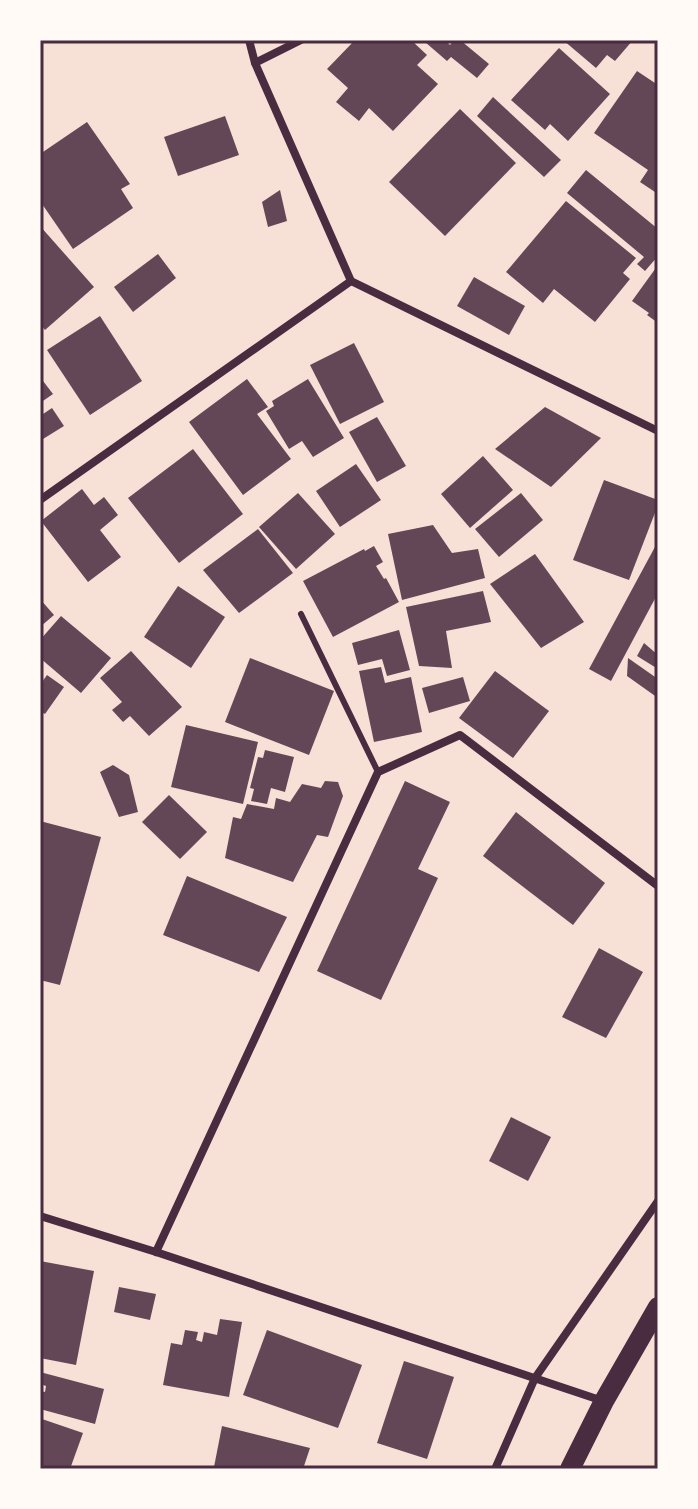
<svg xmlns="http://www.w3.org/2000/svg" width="698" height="1509" font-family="'Public Sans',sans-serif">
	<rect width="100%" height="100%" fill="#f7e1d7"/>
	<!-- building -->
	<g fill="#644757">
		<polygon points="355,40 391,40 392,42 394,40 411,40 427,55 417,65 438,84 393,131 369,108 359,121 336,102 348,88 327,69"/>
		<polygon points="426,40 445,40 450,45 454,40 460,40 489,64 477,78 451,57 447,61 425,42"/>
		<polygon points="563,40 633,40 615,61 607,55 596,68"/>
		<polygon points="559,48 610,94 568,141 550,124 545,130 511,100"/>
		<polygon points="637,71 658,85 658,194 640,182 648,170 594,133"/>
		<polygon points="493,97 561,160 544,177 477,116"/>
		<polygon points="460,109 516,163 445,236 389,182"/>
		<polygon points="225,116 239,155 178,176 164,137"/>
		<polygon points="87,122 130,184 121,189 133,208 73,249 40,201 40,154"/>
		<polygon points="586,170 658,229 658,256 645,271 637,264 644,257 567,193"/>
		<polygon points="280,190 287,221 268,227 262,202"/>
		<polygon points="566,201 636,258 623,273 630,279 595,322 554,289 543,303 506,272"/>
		<polygon points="40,226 94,287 45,330 40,324"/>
		<polygon points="158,254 176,278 133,312 114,287"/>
		<polygon points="658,265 658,323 647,315 649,313 632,301"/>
		<polygon points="474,277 525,306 509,335 457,306"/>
		<polygon points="100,316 142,381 90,415 47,350"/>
		<polygon points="354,343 384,402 340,424 310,365"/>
		<polygon points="40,377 53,394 40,403"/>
		<polygon points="247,379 268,407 257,414 291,459 243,495 189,422"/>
		<polygon points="308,379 344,438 313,457 302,441 289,449 266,411 274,406 272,401"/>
		<polygon points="545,407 601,438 551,487 495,449"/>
		<polygon points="52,408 64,426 43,439 40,434 40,416"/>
		<polygon points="377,417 406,466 377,482 349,432"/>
		<polygon points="193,449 243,514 179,563 128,498"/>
		<polygon points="483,456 513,490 470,528 441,494"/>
		<polygon points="356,464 381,500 340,527 316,491"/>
		<polygon points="604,480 658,500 658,505 629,580 573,560"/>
		<polygon points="82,489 94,505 104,497 118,515 100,530 121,557 88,582 41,521"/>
		<polygon points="298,493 335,534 296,569 259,527"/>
		<polygon points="521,493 543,520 499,557 475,529"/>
		<polygon points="433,525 452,553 478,549 485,578 402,600 388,534"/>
		<polygon points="258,529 293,573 239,613 203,570"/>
		<polygon points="656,545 658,546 658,593 611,681 589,669"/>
		<polygon points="374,546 383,562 376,566 384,579 386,578 399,602 333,637 303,581 364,549 365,551"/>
		<polygon points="535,554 584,622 541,648 490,584"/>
		<polygon points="178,586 225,617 191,668 144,637"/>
		<polygon points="483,591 491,622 446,631 452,668 419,666 406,607"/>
		<polygon points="40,599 54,615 40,627"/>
		<polygon points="61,616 111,658 81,693 40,658 40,640"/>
		<polygon points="399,630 410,670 387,676 382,659 358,665 352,643"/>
		<polygon points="644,643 658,655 658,669 637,656"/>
		<polygon points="131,651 182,707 149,736 130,716 123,722 112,710 122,702 100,678"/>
		<polygon points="250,658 334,691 309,755 225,722"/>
		<polygon points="628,658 658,679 658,698 627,676"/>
		<polygon points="381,667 385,683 411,677 422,732 374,742 359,671"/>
		<polygon points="495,671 549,711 513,758 459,718"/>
		<polygon points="47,675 64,687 45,714 40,711 40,685"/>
		<polygon points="463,677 470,701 429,713 422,688"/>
		<polygon points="186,725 258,742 243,804 171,787"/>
		<polygon points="265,750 294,757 285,792 271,788 267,804 251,801 254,789 250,788 258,757 263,758"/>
		<polygon points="113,765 129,775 138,812 119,817 100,772"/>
		<polygon points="325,781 338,782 343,796 328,837 317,835 293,882 225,858 233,817 241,819 247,804 274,809 276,798 290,802 302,784 321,788"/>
		<polygon points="405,781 450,802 418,869 438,878 381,1000 317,971"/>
		<polygon points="169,795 207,832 180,859 142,822"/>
		<polygon points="516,812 605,883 573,925 483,856"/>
		<polygon points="40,821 101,837 60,985 40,980"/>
		<polygon points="187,876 287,917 259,972 163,935"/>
		<polygon points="599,948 643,972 606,1038 562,1017"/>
		<polygon points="511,1117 551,1137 528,1181 489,1161"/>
		<polygon points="40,1261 94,1271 76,1365 40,1358"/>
		<polygon points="119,1287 156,1294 150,1320 114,1312"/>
		<polygon points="220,1319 242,1322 229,1397 163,1385 171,1343 182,1345 185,1330 198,1332 196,1340 202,1342 204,1332 217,1335"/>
		<polygon points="267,1330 362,1365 338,1428 243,1395"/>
		<polygon points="404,1361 454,1377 427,1459 377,1443"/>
		<polygon points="40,1372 104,1389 95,1424 40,1409 40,1391 45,1392 46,1386 40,1384"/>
		<polygon points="42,1419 83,1433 70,1469 40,1469 40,1424"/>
		<polygon points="222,1426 310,1448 303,1469 217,1469 214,1467"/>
	</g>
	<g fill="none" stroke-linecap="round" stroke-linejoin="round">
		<!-- service -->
		<polyline stroke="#4a2c40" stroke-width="6" points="301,614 378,772"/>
		<!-- minor -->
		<g stroke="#4a2c40" stroke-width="8">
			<polyline points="249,40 255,63 351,281 658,431"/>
			<polyline points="255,63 301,40"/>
			<polyline points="40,500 351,281"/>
			<polyline points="40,1216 156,1252 603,1401"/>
			<polyline points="156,1252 378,772 460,735 658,886"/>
			<polyline points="495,1469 535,1378 658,1201"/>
		</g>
		<!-- primary -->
		<polyline stroke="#4a2c40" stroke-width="20" points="570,1469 604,1401 658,1307"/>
	</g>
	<!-- border -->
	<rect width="698" height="1509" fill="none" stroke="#fffaf5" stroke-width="84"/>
	<rect x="42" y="42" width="614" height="1425" fill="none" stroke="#4a2c40" stroke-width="3"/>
</svg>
